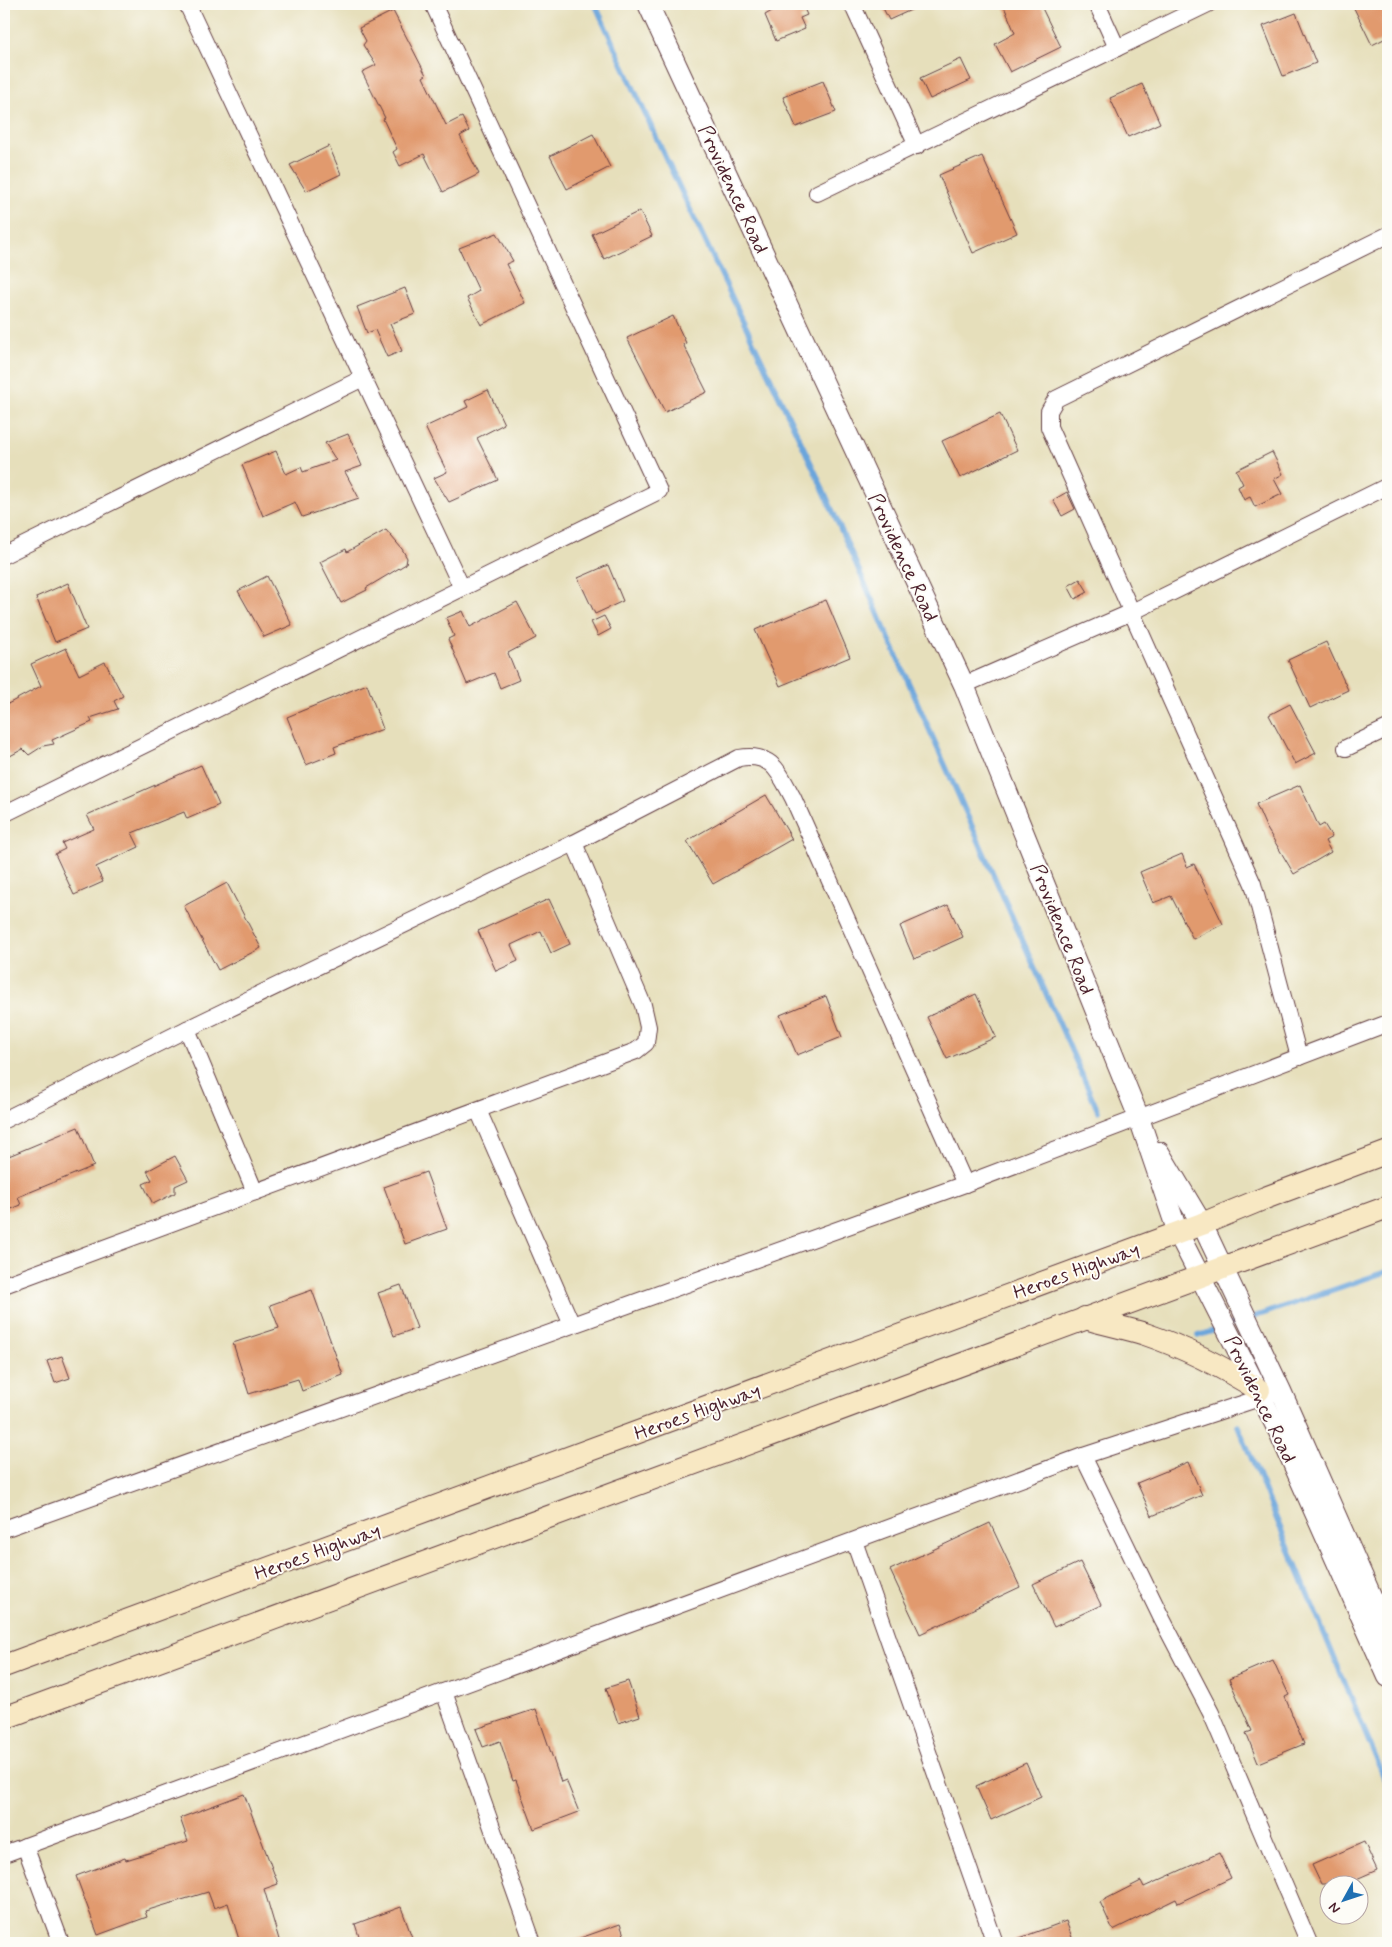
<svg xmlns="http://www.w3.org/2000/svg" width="1392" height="1947" font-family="Mynerve,sans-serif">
	<rect width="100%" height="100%" fill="#fdfcf7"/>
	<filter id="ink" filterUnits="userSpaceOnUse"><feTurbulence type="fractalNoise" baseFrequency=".02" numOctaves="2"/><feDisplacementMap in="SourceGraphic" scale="10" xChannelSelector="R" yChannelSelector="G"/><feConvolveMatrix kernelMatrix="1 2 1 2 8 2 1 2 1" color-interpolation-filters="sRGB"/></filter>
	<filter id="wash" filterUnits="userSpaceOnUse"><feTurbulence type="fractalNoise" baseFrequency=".0096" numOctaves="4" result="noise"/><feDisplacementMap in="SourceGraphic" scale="20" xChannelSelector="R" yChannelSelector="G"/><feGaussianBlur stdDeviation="1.12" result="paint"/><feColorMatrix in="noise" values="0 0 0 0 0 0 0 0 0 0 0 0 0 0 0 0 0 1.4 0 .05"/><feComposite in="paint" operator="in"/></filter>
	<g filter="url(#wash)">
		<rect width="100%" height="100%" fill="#e6dfbb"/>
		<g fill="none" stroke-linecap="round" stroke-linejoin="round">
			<!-- stream -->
			<g stroke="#6ba5db" stroke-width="5.5">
				<polyline points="595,4 668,163 819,480 1098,1111"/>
				<polyline points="1198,1336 1388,1271"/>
				<polyline points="1238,1426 1388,1787"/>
			</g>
		</g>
		<g id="blocks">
			<!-- building -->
			<g fill="#e19a6e">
				<polygon points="784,4 802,4 807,15 800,18 805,29 776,41 765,15"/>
				<polygon points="881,4 924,4 889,20"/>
				<polygon points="1003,4 1040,4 1061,47 1010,72 995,44 1015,33"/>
				<polygon points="1352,4 1388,4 1388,37 1372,45"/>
				<polygon points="393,11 426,75 423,77 446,125 462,117 469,131 460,136 479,174 443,192 424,154 400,166 393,152 397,149 383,119 385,118 362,72 376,65 363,45 366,41 359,28"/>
				<polygon points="1296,13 1316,63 1283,76 1263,26"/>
				<polygon points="961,59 971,80 930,99 920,78"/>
				<polygon points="823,81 836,112 796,127 783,97"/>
				<polygon points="1142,84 1160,123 1128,137 1110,98"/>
				<polygon points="593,134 610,167 567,189 550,156"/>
				<polygon points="329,146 341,174 306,191 290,165"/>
				<polygon points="982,156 1017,233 973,253 939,175"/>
				<polygon points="640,211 652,236 604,259 592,234"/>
				<polygon points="497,233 513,261 506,264 525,303 481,325 467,298 479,291 459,248"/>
				<polygon points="405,288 415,314 390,324 402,351 387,357 375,330 367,333 357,307"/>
				<polygon points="673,316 686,343 683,344 707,392 665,412 627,338"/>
				<polygon points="488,390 504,424 477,438 498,480 449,502 434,478 447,472 425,427 468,407 465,401"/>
				<polygon points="1000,414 1017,450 960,478 942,441"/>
				<polygon points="348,434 362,466 345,472 359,498 302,517 295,502 263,516 242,465 276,451 286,474 301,467 303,472 336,460 325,443"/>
				<polygon points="1272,452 1283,474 1274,479 1282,494 1255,507 1250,497 1244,500 1238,487 1243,484 1236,470"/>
				<polygon points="1067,492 1075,509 1062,516 1053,500"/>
				<polygon points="386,530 402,549 407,558 406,564 366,588 367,590 341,603 320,562 346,549 347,552"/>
				<polygon points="608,565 623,601 595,614 578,578"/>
				<polygon points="267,576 292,625 264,637 238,591"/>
				<polygon points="1080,579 1088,592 1075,599 1068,586"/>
				<polygon points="68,583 87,629 55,642 36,597"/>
				<polygon points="826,600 850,657 780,686 755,630"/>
				<polygon points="517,602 536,638 508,653 519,680 500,688 494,673 467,684 448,639 454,636 446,618 463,611 470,627"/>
				<polygon points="604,616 611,629 598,636 591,622"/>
				<polygon points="1326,642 1348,690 1310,708 1288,660"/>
				<polygon points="66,648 79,675 105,662 123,696 114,701 118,709 90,718 92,722 52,740 54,744 43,746 29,755 23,749 10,756 4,745 4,706 41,686 31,664"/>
				<polygon points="367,684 383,729 334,747 336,753 306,765 287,717"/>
				<polygon points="1290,704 1316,753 1295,764 1269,715"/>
				<polygon points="201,765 219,805 187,819 184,812 132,833 139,847 96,867 103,882 74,895 55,854 65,849 62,843 94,829 87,815"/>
				<polygon points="1300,785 1319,827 1324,824 1332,837 1325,841 1331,852 1294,874 1266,827 1256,804"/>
				<polygon points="766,795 792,839 713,884 687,841"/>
				<polygon points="1182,854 1187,867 1194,864 1223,924 1193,939 1171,896 1153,903 1140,872"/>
				<polygon points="227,883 261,948 218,970 184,906"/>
				<polygon points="549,899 570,944 551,953 541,931 511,945 518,961 496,971 478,931"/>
				<polygon points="948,905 963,937 914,959 900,926"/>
				<polygon points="976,994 996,1037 947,1059 927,1017"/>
				<polygon points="826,996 842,1037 797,1055 780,1015"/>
				<polygon points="78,1127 94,1166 18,1197 21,1205 4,1212 4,1158"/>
				<polygon points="175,1156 188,1180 175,1186 175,1193 153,1204 143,1184 152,1180 147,1171"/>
				<polygon points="426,1172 447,1229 405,1244 384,1187"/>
				<polygon points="401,1285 417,1328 394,1336 378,1293"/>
				<polygon points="312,1290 343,1375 302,1391 298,1379 249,1394 233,1343 279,1328 270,1305"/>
				<polygon points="62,1356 70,1378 55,1383 47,1361"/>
				<polygon points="1188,1462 1202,1495 1152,1516 1137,1483"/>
				<polygon points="990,1523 1020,1587 920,1634 890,1570"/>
				<polygon points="1080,1562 1101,1605 1054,1627 1033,1584"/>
				<polygon points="1273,1660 1289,1695 1285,1697 1304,1744 1258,1763 1246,1733 1252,1731 1229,1679"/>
				<polygon points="628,1681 640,1716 618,1723 606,1688"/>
				<polygon points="536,1709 561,1782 566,1780 579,1812 534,1829 516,1780 513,1781 500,1741 483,1747 476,1729"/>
				<polygon points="1026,1763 1041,1797 991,1820 976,1786"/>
				<polygon points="244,1794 278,1884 264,1889 280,1943 240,1943 228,1903 214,1908 208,1892 145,1911 147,1917 98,1935 76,1876 125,1858 126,1860 188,1841 180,1818"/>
				<polygon points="1364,1842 1377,1870 1345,1884 1321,1884 1312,1865"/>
				<polygon points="1219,1853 1231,1878 1178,1903 1176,1899 1113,1930 1100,1902 1141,1881 1144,1887"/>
				<polygon points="401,1907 414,1943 361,1943 355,1924"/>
				<polygon points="1066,1921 1074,1943 1010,1943 1009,1942"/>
				<polygon points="620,1924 627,1943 572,1943 572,1941"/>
			</g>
		</g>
	</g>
	<g filter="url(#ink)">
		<use href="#blocks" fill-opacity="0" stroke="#613c41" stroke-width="1"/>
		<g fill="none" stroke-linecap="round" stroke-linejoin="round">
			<defs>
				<g id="minor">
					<polyline points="187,4 462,588"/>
					<polyline points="852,4 917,146"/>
					<polyline points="1097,4 1117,48"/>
					<polyline points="817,193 1208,4"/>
					<polyline points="4,555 363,378"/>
					<polyline points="964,685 1132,612 1388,486"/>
					<polyline points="1346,748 1388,728"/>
					<polyline points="4,814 659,491 433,4"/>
					<polyline points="187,1029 255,1192"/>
					<polyline points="1299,1057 1253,884 1049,427 1049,411 1056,399 1388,235"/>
					<polyline points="478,1110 572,1325"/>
					<path d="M4,1120L187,1029L574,843L739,758C773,752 779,773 793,798L965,1184"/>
					<polyline points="4,1285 636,1051 646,1043 648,1027 643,1005 574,843"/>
					<polyline points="1083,1456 1162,1619 1211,1713 1309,1943"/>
					<polyline points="4,1529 965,1184 1388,1023"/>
					<polyline points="854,1541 995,1943"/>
					<polyline points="444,1692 533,1943"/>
					<polyline points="25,1846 61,1943"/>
					<polyline points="4,1854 1083,1456 1272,1394"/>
				</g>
				<g id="tertiary">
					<polyline points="648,4 964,685 1139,1118 1178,1233 1279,1432 1388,1677"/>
					<polyline points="1159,1152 1202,1224 1281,1391 1388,1634"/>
				</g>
				<g id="secondary">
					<path d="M1085,1318C1105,1324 1126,1328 1145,1334C1186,1348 1223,1367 1259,1390"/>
					<polyline points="4,1666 1202,1224 1265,1198 1388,1152"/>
					<polyline points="4,1718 1388,1207"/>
				</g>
			</defs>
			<!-- minor casing -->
			<use href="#minor" stroke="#613c41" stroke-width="18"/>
			<!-- tertiary casing -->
			<use href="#tertiary" stroke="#613c41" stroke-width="22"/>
			<!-- secondary casing -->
			<use href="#secondary" stroke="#613c41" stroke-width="24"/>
			<!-- minor -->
			<use href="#minor" stroke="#fff" stroke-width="16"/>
			<!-- tertiary -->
			<use href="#tertiary" stroke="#fff" stroke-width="20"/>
			<!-- secondary -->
			<use href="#secondary" stroke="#f8e8c3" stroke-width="22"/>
		</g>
	</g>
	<g text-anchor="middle" stroke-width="4" stroke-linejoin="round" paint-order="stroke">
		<!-- street labels -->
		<g font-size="20" fill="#4a1f2b" stroke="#fdfcf7">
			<text transform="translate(734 189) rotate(65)" y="7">Providence Road</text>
			<text transform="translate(904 557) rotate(65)" y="7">Providence Road</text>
			<text transform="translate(1063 929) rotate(68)" y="7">Providence Road</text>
			<text transform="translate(1076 1270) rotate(-20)" y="7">Heroes Highway</text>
			<text transform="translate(1261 1399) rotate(64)" y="7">Providence Road</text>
			<text transform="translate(697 1411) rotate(-20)" y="7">Heroes Highway</text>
			<text transform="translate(317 1551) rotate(-20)" y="7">Heroes Highway</text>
		</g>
	</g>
	<!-- margin -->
	<rect width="1392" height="1947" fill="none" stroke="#fdfcf7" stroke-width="20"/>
	<!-- north arrow -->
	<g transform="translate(1344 1900) rotate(230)"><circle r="24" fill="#fdfcf7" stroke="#b5a4a5"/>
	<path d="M0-4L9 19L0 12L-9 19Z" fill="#1f6fb2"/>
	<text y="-8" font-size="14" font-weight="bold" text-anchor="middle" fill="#4a1f2b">N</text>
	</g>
</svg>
